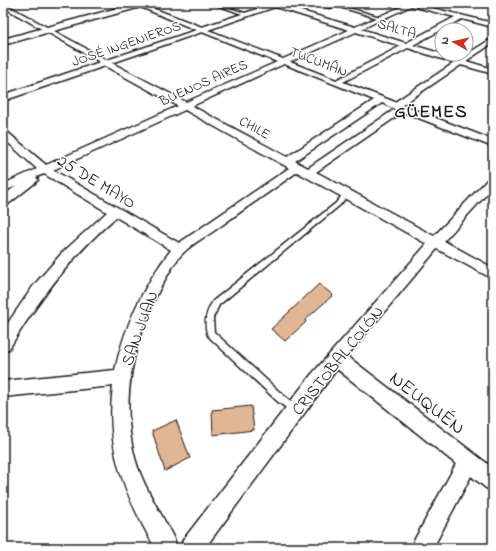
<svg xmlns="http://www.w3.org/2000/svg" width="496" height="551" font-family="'Indie Flower',sans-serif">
	<rect width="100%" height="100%" fill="#fff"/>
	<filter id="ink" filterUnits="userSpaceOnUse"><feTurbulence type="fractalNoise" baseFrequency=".025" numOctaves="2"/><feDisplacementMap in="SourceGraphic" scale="8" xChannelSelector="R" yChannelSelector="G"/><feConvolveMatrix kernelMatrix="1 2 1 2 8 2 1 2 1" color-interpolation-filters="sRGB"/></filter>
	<g filter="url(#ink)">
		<!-- building -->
		<g fill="#e3b693" stroke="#1c1c1c">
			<polygon points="319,284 333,295 305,320 306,322 285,341 271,329"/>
			<polygon points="251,406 254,430 213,435 212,410"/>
			<polygon points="176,420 190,458 165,471 152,431"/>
		</g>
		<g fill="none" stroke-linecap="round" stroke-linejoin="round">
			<defs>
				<g id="lane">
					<polygon points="211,3 215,3 248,14 245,15"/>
					<polygon points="319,3 330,6 337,3 341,3 338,5 384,18 381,19 336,6 330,8 318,5"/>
					<path d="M346,192L349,194L340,205L219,305L213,318L214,332L283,395L297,406L299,409L297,412L294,414L277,401L208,336C203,323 206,312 213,301L336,203L344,193Z"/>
				</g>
				<path id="street" d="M3,3L107,60L196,30L131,3H139L202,27L269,5L267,3H283L281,5L355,27L405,5L402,3H417L416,4L493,23V27L462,19L413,45L459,59L493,38V43L466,61L493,69V74L461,65L402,105L493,140V147L403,112L316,172L434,236L489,178L493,177V187L444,241L493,268V279L437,249L347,356L493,468V491L486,488L471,476L433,548H410L456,464L337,369L205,548H180L183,540L311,375L427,244L297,172C271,191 244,209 218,228C207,236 193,243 183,253C175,261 169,273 163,283C134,335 119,399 135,458C144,491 165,517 178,548H155C125,494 105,449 113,386L3,397V381L115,370C125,325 143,286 171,250L116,217C72,255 39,299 9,349L3,351V330L34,285L62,253L107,212L44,174L36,177L38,180L36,182L7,205L3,206V196L16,186L3,192V184L37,169L3,138V130L6,131L46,165L178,106L105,66L3,101V95L100,62L3,7ZM411,6L455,17L406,43L361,29ZM275,7L349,30L283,59L208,30ZM202,32L277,62L186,102L112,63ZM356,32L401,46L336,80L290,62ZM408,48L454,63L395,102L343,82ZM284,64L374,100L287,157L192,106ZM382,103L395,109L308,168L295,161ZM185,110L289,168L179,243L53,170Z"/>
				<polygon id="secondary" points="136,3 149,3 148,5 3,45 3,39"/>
			</defs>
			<!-- lane casing -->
			<use href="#lane" stroke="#1c1c1c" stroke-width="3"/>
			<!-- street casing -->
			<use href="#street" stroke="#1c1c1c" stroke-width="3"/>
			<!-- secondary casing -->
			<use href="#secondary" stroke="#1c1c1c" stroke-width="3"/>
			<!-- lane -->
			<use href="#lane" fill="#fff" fill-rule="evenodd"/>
			<!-- street -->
			<use href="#street" fill="#fff" fill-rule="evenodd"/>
			<!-- secondary -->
			<use href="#secondary" fill="#fff" fill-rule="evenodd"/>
		</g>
	</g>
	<g text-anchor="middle" stroke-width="3" stroke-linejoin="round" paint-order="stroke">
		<!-- far-street labels -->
		<g font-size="14" fill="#1c1c1c" stroke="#fff">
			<text transform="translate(397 28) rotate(17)" y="5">SALTA</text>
			<text transform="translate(126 43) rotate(-19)" y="5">JOSÉ INGENIEROS</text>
			<text transform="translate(319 61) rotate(21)" y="5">TUCUMÁN</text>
			<text transform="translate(203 82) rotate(-24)" y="5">BUENOS AIRES</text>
			<text transform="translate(255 127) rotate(29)" y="5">CHILE</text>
		</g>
		<!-- street labels -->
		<g font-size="17" fill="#1c1c1c" stroke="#fff">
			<text transform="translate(97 181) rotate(31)" y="6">25 DE MAYO</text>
			<text transform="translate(139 328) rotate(-70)" y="6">SAN JUAN</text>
			<text transform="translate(337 360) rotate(-51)" y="6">CRISTOBAL COLÓN</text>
		</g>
		<!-- far-district labels -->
		<g font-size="18" font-weight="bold" letter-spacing="1" fill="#1c1c1c" stroke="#fff">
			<text x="431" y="117">GÜEMES</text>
		</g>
		<!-- near-street labels -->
		<g font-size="20" fill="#1c1c1c" stroke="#fff">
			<text transform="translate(428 402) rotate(38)" y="7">NEUQUÉN</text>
		</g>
	</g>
	<!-- margin -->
	<rect width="496" height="551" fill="none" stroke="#fff" stroke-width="16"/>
	<rect x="8" y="8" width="480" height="535" fill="none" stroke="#1c1c1c" stroke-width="1.5" filter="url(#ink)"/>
	<!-- north arrow -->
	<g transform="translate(454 42) rotate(278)"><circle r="19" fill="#ffffff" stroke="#a4a4a4"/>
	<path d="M0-3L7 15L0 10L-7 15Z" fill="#c8321e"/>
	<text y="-6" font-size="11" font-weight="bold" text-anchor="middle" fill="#1c1c1c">N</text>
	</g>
</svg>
